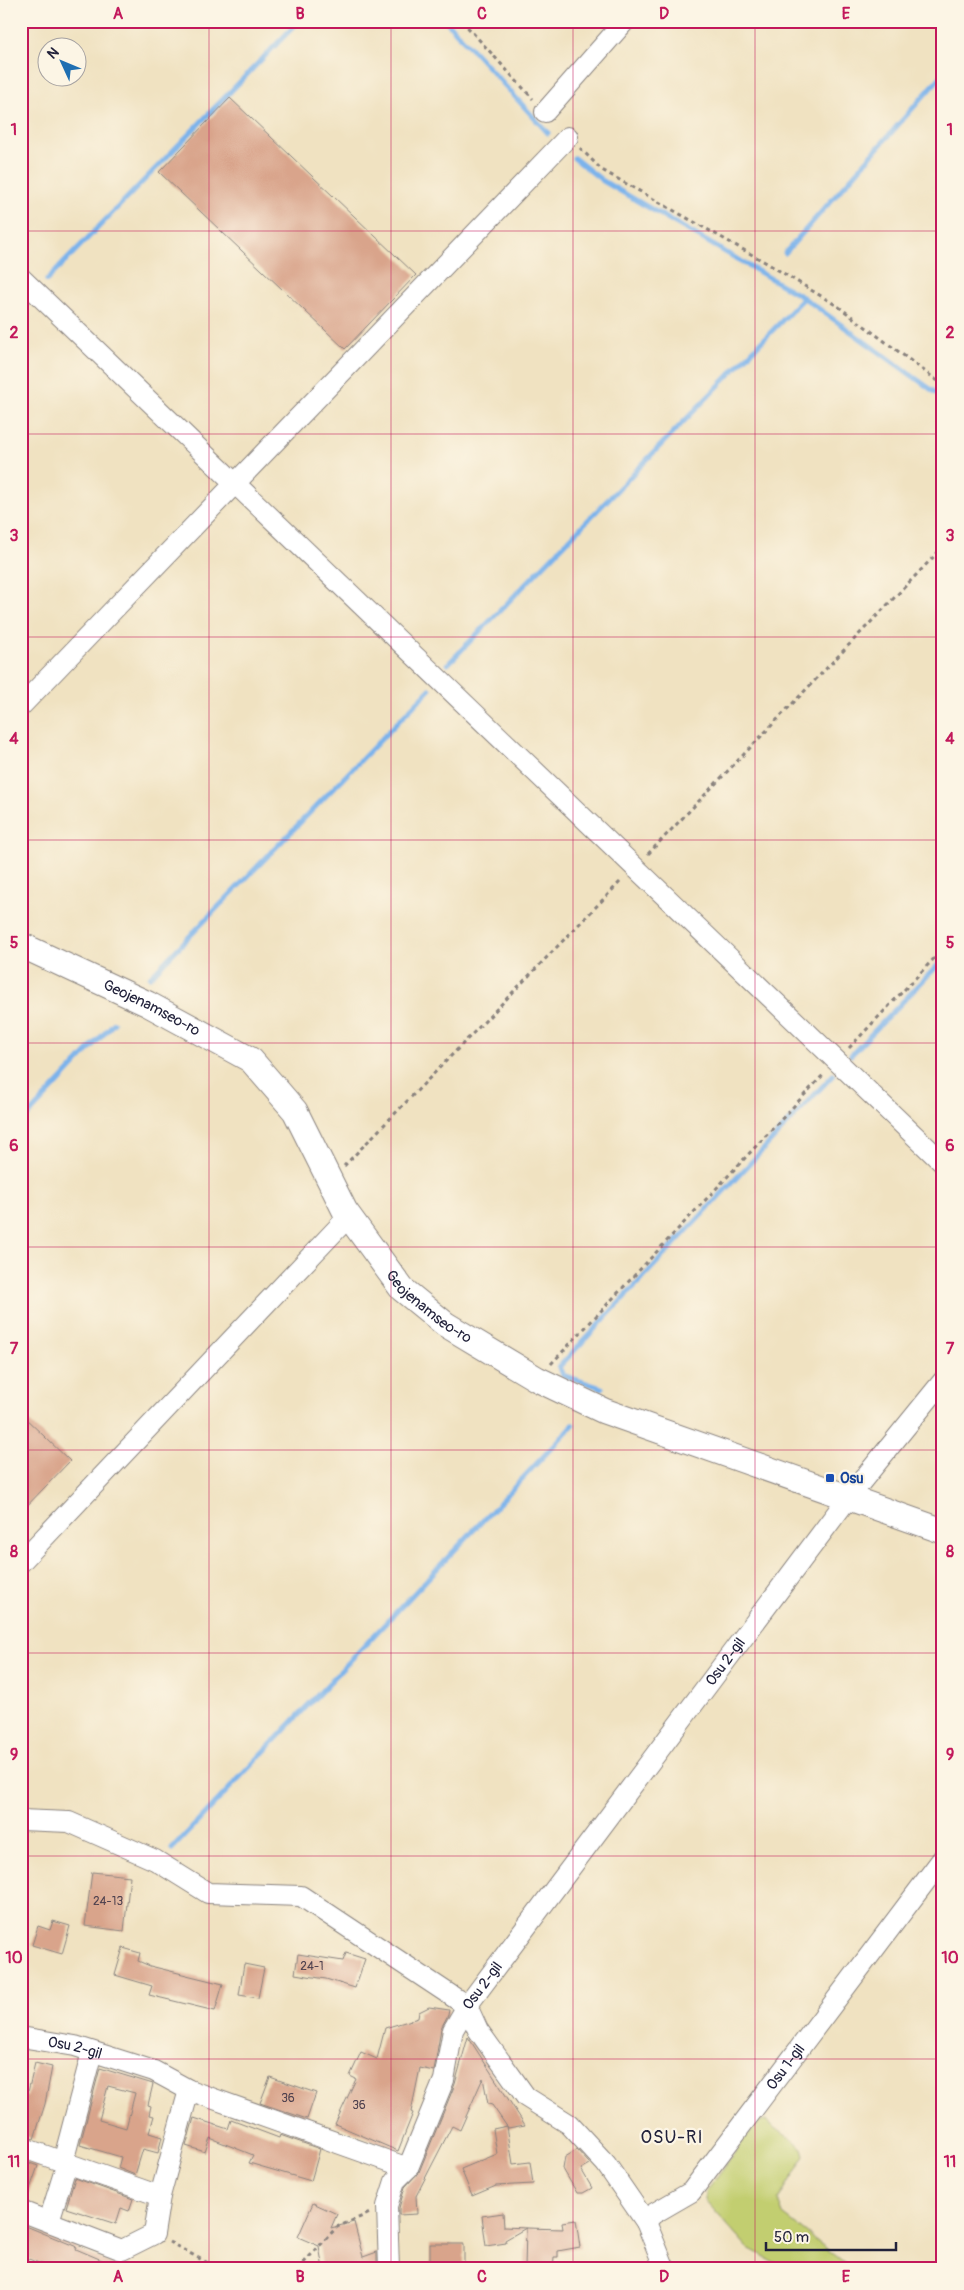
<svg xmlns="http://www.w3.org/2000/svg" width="964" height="2290" font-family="Pangolin,sans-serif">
	<rect width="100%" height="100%" fill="#fcf5e5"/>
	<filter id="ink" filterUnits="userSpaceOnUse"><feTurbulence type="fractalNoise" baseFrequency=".02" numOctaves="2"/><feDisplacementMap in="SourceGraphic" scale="10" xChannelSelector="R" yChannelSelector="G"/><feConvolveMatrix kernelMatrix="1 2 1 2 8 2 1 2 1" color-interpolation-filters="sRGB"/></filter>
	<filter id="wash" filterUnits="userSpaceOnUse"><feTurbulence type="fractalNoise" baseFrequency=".0096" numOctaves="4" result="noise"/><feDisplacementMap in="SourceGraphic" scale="20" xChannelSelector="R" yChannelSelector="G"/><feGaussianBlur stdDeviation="1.12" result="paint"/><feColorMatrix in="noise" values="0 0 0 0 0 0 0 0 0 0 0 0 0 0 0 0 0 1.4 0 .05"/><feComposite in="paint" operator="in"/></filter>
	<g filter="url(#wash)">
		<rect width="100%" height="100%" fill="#f0e2c1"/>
		<!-- green -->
		<polygon fill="#c2ce70" stroke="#727856" points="766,2121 803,2148 805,2155 778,2200 783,2215 853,2269 787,2269 748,2248 705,2200 705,2192 757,2123"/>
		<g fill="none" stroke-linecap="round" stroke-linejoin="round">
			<!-- stream -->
			<g stroke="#7bb3eb" stroke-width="5">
				<polyline points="446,21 548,133"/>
				<polyline points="574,158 603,181 804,298 943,398"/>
				<polyline points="785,253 943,74"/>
				<polyline points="47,280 299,21"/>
				<polyline points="21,306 23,305"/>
				<polyline points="448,664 804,298"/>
				<polyline points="150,977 430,689"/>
				<polyline points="851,1055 943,960"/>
				<polyline points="21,1123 114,1023"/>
				<polyline points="602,1388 563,1375 559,1367 833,1075"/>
				<polyline points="172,1849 573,1425"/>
			</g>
		</g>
		<g id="blocks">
			<!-- building -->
			<g fill="#d9a48b" fill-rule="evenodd">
				<polygon points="230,98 416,275 345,349 159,172"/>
				<polygon points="21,1414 70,1461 21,1512"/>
				<polygon points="92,1872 130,1876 124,1931 85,1926"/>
				<polygon points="53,1921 70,1926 62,1954 32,1945 38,1926 50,1930"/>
				<polygon points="123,1948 140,1953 138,1961 150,1966 223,1984 215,2011 149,1995 152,1986 115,1975"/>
				<polygon points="346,1953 365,1959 355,1988 326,1979 295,1974 298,1954 343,1961"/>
				<polygon points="244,1964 264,1968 258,1998 239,1995"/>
				<polygon points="429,2007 449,2010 448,2015 441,2028 434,2071 420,2068 411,2112 413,2113 398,2151 335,2124 356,2079 350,2076 361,2052 377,2059 385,2028 418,2018 419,2012"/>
				<polygon points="468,2037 525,2125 508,2128 492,2105 488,2104 483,2078 460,2130 452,2126 416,2196 417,2214 399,2215 399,2208 405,2187 419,2172 455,2084"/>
				<polygon points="35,2063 52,2067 45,2104 34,2139 21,2135 21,2094 27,2096"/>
				<path d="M100,2068L153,2084L148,2105L151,2106L149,2115L154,2116L149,2133L162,2137L158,2153L143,2149L135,2175L118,2168L121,2157L80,2145ZM108,2086L135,2093L126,2128L99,2120Z"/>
				<polygon points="270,2077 316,2093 307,2119 260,2103"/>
				<polygon points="194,2118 228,2129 231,2120 279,2138 280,2135 320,2149 311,2181 249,2163 253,2155 210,2138 205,2152 186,2146"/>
				<polygon points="507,2126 513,2164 530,2162 533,2184 496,2186 472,2196 461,2169 497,2154 493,2129"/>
				<polygon points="577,2150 590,2164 581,2169 592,2188 583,2193 577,2193 563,2169 565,2157"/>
				<polygon points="21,2160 38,2166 26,2200 21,2199"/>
				<polygon points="75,2178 133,2199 129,2211 121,2208 116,2224 66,2208"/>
				<polygon points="313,2203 337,2214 331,2228 354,2222 363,2257 377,2252 377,2266 369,2269 323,2269 319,2246 298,2237"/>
				<polygon points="503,2213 504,2227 526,2228 505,2240 506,2243 486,2246 482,2216"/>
				<polygon points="576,2220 580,2247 558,2251 558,2257 554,2257 553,2269 525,2269 526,2228 563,2229 562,2222"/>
				<polygon points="21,2224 77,2247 76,2249 123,2269 54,2269 21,2256"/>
				<rect x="430" y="2244" width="34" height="25"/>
			</g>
		</g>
	</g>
	<g filter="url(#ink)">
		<use href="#blocks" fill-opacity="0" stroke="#89827e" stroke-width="1"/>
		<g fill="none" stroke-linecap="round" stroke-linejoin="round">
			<defs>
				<g id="minor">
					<polyline points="545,112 625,21"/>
					<polyline points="21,278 943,1163"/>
					<polyline points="21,706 568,137"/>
					<polyline points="21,1562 349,1216"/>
					<polyline points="21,1820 69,1822 155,1860 208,1893 301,1896 467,2006 478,2030 526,2097 569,2124 606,2164 646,2222"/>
					<path id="s1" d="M21,2037L75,2046L154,2071L189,2090L408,2168L444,2080L453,2030L467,2006L848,1498L943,1381"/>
					<polyline points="21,2147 160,2196"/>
					<polyline points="63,2162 92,2052"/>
					<polyline points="21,2211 122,2250 154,2234 160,2196 189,2090"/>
					<polyline points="49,2221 67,2163"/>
					<polyline points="389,2269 387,2206 395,2181 408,2168"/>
					<path id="s2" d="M665,2269L646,2222L653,2214L691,2192L943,1858"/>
				</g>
				<g id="major">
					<path id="s3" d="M21,945L148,1004L251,1060L295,1111L345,1211L402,1289L445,1324L537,1379L604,1411L943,1531"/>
				</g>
			</defs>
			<!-- minor casing -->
			<use href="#minor" stroke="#89827e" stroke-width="22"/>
			<!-- major casing -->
			<use href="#major" stroke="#89827e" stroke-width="27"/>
			<!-- path -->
			<g stroke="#89827e" stroke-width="3" stroke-dasharray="4 4" stroke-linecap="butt">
				<polyline points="462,21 533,99"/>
				<polyline points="580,148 602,170 765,262 839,307 943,385"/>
				<polyline points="648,854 943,547"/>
				<polyline points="849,1048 943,949"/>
				<polyline points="344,1166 622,880"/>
				<polyline points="551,1364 824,1074"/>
				<polyline points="169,2242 219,2269"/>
				<polyline points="298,2269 337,2227 370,2213"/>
			</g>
			<!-- minor -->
			<use href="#minor" stroke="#fff" stroke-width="20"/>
			<!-- major -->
			<use href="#major" stroke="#fff" stroke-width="25"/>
		</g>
	</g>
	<!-- grid -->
	<path fill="none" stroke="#c2185b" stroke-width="1" stroke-opacity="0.55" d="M209,21V2269M391,21V2269M573,21V2269M755,21V2269M21,231H943M21,434H943M21,637H943M21,840H943M21,1043H943M21,1247H943M21,1450H943M21,1653H943M21,1856H943M21,2059H943"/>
	<!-- markers -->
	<rect fill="#1a4fb4" stroke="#fcf5e5" stroke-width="2" x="825" y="1473" width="10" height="10" rx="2.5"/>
	<g text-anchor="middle" stroke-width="4.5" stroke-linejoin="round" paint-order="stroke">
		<!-- number labels -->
		<g font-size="12" fill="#50424f">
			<text x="108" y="1905">24-13</text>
			<text x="312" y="1970">24-1</text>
			<text x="288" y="2102">36</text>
			<text x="359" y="2109">36</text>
		</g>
		<!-- street labels -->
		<g font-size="15" fill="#22223b" stroke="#fcf5e5">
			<text dy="5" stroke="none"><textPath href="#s3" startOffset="145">Geojenamseo-ro</textPath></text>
			<text dy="5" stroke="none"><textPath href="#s3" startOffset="565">Geojenamseo-ro</textPath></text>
			<text dy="5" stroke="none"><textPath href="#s1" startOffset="1014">Osu 2-gil</textPath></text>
			<text dy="5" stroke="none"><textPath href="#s1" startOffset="609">Osu 2-gil</textPath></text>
			<text dy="5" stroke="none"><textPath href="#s1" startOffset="55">Osu 2-gil</textPath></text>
			<text dy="5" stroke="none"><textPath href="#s2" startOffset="262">Osu 1-gil</textPath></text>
		</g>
		<!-- transit labels -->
		<g font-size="15" font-weight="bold" fill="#164399" stroke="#fcf5e5" text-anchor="start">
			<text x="840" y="1483">Osu</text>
		</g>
		<!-- quarter labels -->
		<g font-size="18" letter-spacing="1" fill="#22223b" stroke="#fcf5e5">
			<text x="672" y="2143">OSU-RI</text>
		</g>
	</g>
	<!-- margin -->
	<rect width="964" height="2290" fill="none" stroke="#fcf5e5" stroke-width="55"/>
	<!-- north arrow -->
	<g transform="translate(62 62) rotate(314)"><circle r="24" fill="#fcf5e5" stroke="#a5a1a1"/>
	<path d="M0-4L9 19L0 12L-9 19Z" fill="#1f6fb2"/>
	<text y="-8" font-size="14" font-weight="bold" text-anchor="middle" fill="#22223b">N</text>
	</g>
	<!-- scale -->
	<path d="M766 2242v8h130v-8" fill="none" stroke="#22223b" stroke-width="2.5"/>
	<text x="774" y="2242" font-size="15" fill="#22223b" stroke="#fcf5e5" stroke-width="4" paint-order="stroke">50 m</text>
	<rect x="28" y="28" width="908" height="2234" fill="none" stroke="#c2185b" stroke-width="2"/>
	<g font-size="16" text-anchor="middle" font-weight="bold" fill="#c2185b">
		<text x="118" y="19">A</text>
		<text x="300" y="19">B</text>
		<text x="482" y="19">C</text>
		<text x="664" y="19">D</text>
		<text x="846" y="19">E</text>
		<text x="14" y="135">1</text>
		<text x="950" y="135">1</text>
		<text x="14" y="338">2</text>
		<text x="950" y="338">2</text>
		<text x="14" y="541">3</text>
		<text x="950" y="541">3</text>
		<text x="14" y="744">4</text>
		<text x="950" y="744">4</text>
		<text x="14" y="948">5</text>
		<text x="950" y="948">5</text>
		<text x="14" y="1151">6</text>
		<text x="950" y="1151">6</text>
		<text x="14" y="1354">7</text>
		<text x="950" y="1354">7</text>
		<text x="14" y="1557">8</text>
		<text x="950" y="1557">8</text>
		<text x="14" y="1760">9</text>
		<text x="950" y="1760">9</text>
		<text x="14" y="1963">10</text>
		<text x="950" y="1963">10</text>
		<text x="14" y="2167">11</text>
		<text x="950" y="2167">11</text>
		<text x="118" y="2282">A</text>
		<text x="300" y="2282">B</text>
		<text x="482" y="2282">C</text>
		<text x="664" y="2282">D</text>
		<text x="846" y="2282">E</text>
	</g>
</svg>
